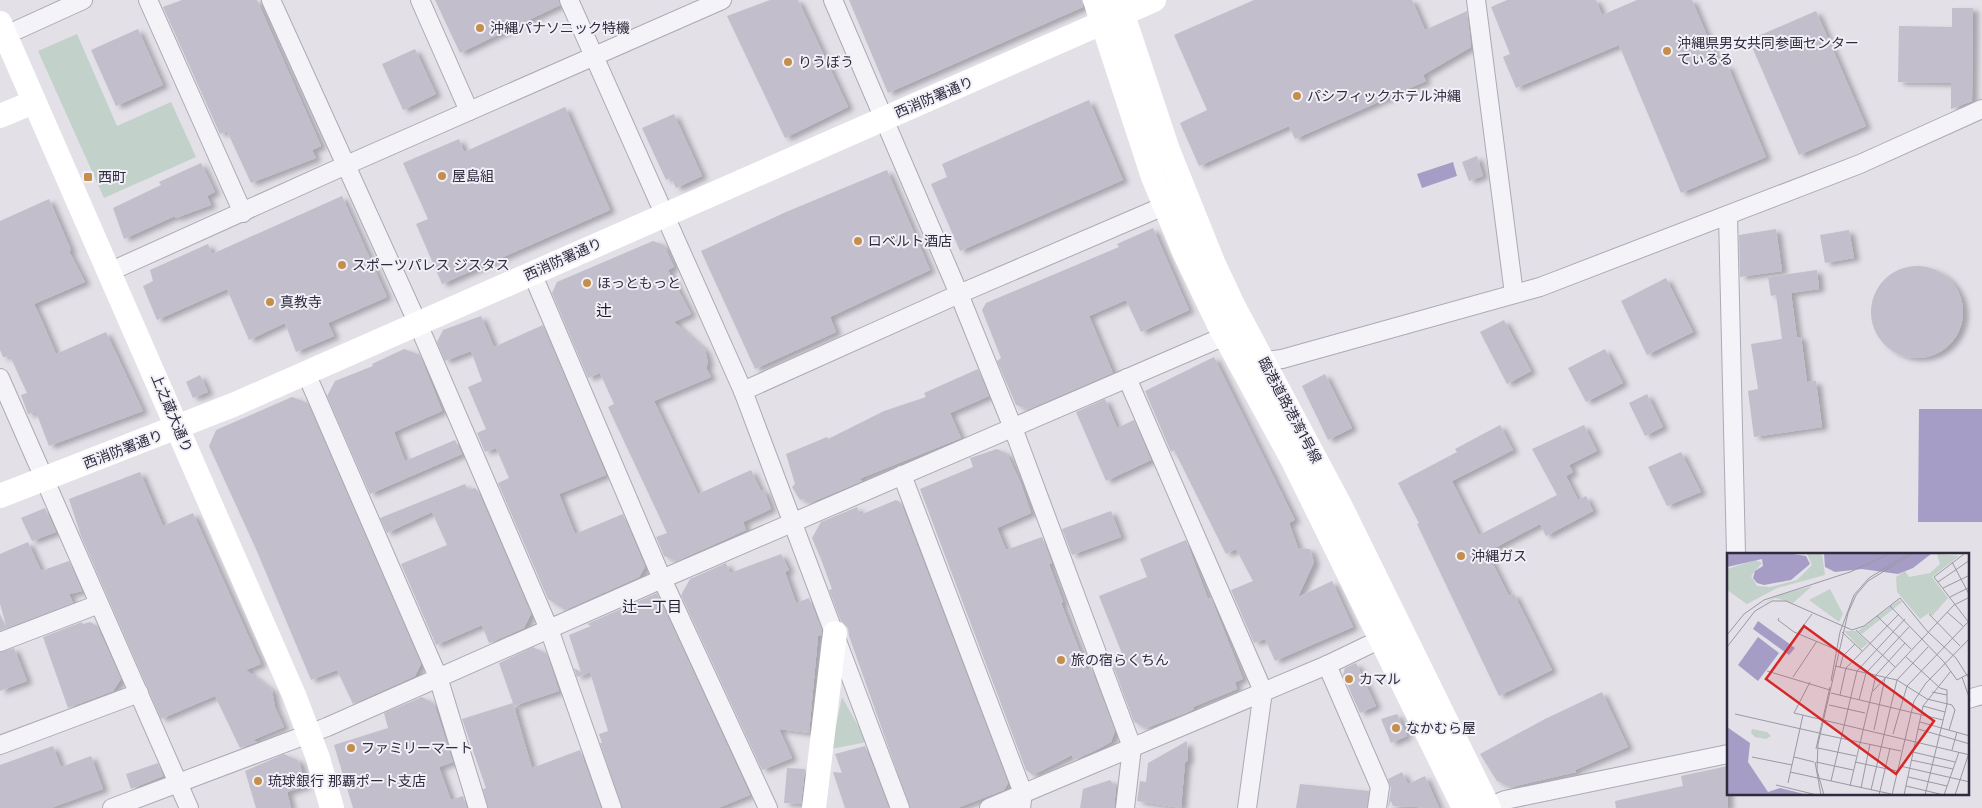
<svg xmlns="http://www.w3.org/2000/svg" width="1982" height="808" font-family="Inter,'Noto Sans JP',sans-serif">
	<defs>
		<filter id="shadow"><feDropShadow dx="5.5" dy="3" stdDeviation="2.5" flood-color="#0004"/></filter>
	</defs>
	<rect width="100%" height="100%" fill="#e3e0e8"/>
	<!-- green -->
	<g fill="#c2d1c9">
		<polygon points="77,34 117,126 171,102 196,157 104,198 38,51"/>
		<polygon points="842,697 867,742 831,749"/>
	</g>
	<!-- water -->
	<g fill="#a69dc6">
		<polygon points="1453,162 1457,176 1422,188 1417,174"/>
		<polygon points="1919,409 1982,409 1982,522 1918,522"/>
	</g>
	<!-- building -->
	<g fill="#c2becb" filter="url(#shadow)">
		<polygon points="182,0 257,0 321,146 312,150 316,158 251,183 227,131 220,134 163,7"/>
		<polygon points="435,0 559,0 560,5 460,53"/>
		<polygon points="770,0 798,0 848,107 785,138 727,16"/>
		<polygon points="849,0 1082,0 1083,7 888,93"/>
		<polygon points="1254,0 1412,0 1425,30 1467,11 1471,47 1423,75 1426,81 1295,139 1289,126 1199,166 1180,123 1207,110 1174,35"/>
		<polygon points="1507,0 1596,0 1602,15 1637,0 1692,0 1720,67 1727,64 1766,157 1681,193 1619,45 1516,88 1503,57 1510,54 1491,7"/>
		<polygon points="1952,8 1973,8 1972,101 1951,109 1951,83 1898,82 1899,26 1952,27"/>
		<polygon points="1816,11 1866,126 1799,155 1749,40"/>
		<polygon points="138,29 163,85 116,106 91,50"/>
		<polygon points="415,49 436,94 403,110 382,64"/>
		<polygon points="1089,100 1123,180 960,251 931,184 947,177 942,164"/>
		<polygon points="565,107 610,210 442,284 416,224 428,219 403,163 459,139 464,152"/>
		<polygon points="674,114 702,176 676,188 671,177 666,180 642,128"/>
		<polygon points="1477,156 1483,176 1469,181 1462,162"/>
		<polygon points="201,163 215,192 207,196 211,205 176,218 175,216 124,239 113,208 161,185 159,182"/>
		<polygon points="887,170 930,270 830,317 836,332 755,369 701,251 786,212"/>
		<polygon points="342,196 387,297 328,323 334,336 296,352 285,323 249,340 227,289 157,320 143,286 153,281 150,270 208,244 212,254"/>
		<polygon points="49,199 71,250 69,251 85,282 34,304 42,321 56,354 106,332 143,411 49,446 36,412 28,414 21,395 27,393 10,356 3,357 0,350 0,221"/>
		<polygon points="1153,228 1189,310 1141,332 1126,300 1089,316 1113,373 1029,409 1016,405 997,361 1001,358 982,310 986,303 1119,247 1117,244"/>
		<polygon points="1776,229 1782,271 1740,277 1739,235"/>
		<polygon points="1849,230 1854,258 1825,263 1820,235"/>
		<polygon points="653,241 664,245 674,267 668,270 691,314 674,322 705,350 708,363 706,368 711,377 654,401 698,494 751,470 761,491 764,490 771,509 743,522 746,530 677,561 664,556 656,537 667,533 608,407 614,404 600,373 588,378 552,293 557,282"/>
		<circle cx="1917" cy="312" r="46"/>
		<polygon points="1817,270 1819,289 1791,293 1797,337 1801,337 1807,382 1816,381 1822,427 1754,437 1748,391 1758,389 1751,344 1782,339 1776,295 1771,296 1768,277"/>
		<polygon points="1666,278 1693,332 1647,355 1621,301"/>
		<polygon points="481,316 494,347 543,325 606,475 559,494 575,534 623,514 645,567 639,577 565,610 548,599 498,483 509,478 496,448 485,452 477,433 486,429 468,387 482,381 471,351 445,361 437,342 443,330"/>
		<polygon points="1504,320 1531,371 1507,384 1480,332"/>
		<polygon points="404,349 420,355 442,411 394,432 405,461 455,440 462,454 370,494 327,396 335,381 373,366 372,364"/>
		<polygon points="1605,349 1623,383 1586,402 1568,368"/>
		<polygon points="1214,357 1295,520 1289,523 1298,548 1310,549 1314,562 1298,597 1332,581 1353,627 1275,661 1265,639 1254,643 1231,590 1253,581 1236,549 1226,554 1174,450 1171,452 1145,391"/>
		<polygon points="978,369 989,396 950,413 961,438 859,479 862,481 810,503 803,499 800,500 792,487 795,484 786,454 827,437 828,439 884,411 926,397 924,393"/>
		<polygon points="1325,374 1352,428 1328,440 1302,386"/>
		<polygon points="200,375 208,392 193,398 186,382"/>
		<polygon points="1647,394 1663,427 1645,436 1629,403"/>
		<polygon points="292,397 308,403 421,664 415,676 353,704 337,670 311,680 256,549 209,446 216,430"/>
		<polygon points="1105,399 1117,428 1134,420 1151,460 1106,481 1076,412"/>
		<polygon points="1500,425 1513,450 1452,481 1479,535 1557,495 1532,449 1584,425 1597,451 1569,465 1573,472 1566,476 1578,500 1586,496 1593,511 1546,536 1540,524 1487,552 1509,596 1514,594 1552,670 1499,696 1417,524 1419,523 1398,483 1457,452 1455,449"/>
		<polygon points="997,449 1007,454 1021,484 1031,513 997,528 1006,550 1042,537 1052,563 1049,564 1063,602 1061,603 1087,670 1091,668 1115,731 1111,742 1094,751 1074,760 1072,755 1033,775 1026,770 920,489 973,467 970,458"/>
		<polygon points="1681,452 1701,492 1667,506 1648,467"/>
		<polygon points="140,472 163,526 193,513 261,664 246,670 272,690 275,707 284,727 253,740 257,742 240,748 215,696 161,719 81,536 69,499"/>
		<polygon points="465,484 468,490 475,488 478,491 531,614 524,628 492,642 489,643 482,625 436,645 401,564 447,545 432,512 387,533 380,518"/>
		<polygon points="896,500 901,503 1008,783 1004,790 957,808 910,808 849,636 848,628 841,621 829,590 832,589 821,559 812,538 821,522 857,507 860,515"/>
		<polygon points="45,508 56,532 32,541 21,518"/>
		<polygon points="1111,511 1121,537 1072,555 1062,529"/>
		<polygon points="1186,540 1208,599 1211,598 1243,679 1235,682 1237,689 1193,707 1194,709 1186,713 1146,728 1134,722 1111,660 1123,656 1099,596 1147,577 1140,559"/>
		<polygon points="28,542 41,571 69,561 82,591 69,594 73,603 7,628 0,604 0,554"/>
		<polygon points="781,554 789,570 785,572 796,603 809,598 822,630 821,635 818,636 809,733 779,729 792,758 762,770 681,595 690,579 726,563 730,573"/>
		<polygon points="657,593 750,795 718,808 622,808 600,743 602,743 599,734 608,731 590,672 577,677 574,668 581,672 569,635 591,626 587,624"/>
		<polygon points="0,614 7,628 0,631"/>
		<polygon points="82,622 83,624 90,622 97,626 121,679 113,691 68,708 43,637"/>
		<polygon points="533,647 547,654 559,691 514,706 499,663"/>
		<polygon points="14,648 27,681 0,691 0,652"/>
		<polygon points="1356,663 1376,706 1360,713 1343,675 1345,668"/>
		<polygon points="1602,692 1628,747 1575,770 1576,772 1511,787 1497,781 1480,754 1545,719"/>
		<polygon points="422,697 434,704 453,762 439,767 451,800 463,796 467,808 353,808 334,745 388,728 384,713"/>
		<polygon points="513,703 532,768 580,750 601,808 488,808 483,789 486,788 462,719"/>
		<polygon points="1397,714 1407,736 1391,743 1381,719"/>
		<polygon points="1187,741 1188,760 1185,763 1181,808 1137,801 1140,781 1146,782 1148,763"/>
		<polygon points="53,746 61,767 91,756 103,789 51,808 0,808 0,765"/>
		<polygon points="865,746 889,808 845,808 833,772 842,773 835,754"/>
		<polygon points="284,754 299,761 306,786 287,792 291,808 256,808 245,771"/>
		<polygon points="158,763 163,776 131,789 126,774"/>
		<polygon points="1728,766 1728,808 1616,808 1615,801 1683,786 1681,776"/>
		<polygon points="787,768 805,769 801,804 784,803"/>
		<polygon points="1402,772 1408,784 1425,776 1439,808 1393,806 1391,801 1388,808 1391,788 1388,779"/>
		<polygon points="1110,780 1116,788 1114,808 1080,808 1083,789"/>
		<polygon points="1300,784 1369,791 1367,808 1296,808"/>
	</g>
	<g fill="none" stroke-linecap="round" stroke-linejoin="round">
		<defs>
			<g id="street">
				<polyline points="148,0 243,213"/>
				<polyline points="271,0 418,324 549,629 612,808"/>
				<polyline points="420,0 469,111"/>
				<polyline points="569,0 743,391 900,808"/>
				<polyline points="833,0 959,294 1013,428 1132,747 1125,808"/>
				<polyline points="1476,0 1514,294"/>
				<polyline points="6,35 83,0"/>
				<polyline points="1728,216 1736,554"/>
				<polyline points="109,272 335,170 722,0"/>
				<polyline points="532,273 662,579 768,808"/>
				<polyline points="306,373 438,677 478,808"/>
				<polyline points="0,378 189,808"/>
				<polyline points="1127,378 1263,691 1247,808"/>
				<polyline points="743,391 959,294 1164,206"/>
				<polyline points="902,475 1023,793 1021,808"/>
				<polyline points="0,642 99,604"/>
				<polyline points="1327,665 1380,787 1377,808"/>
				<polyline points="1968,699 1982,695"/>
				<polyline points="0,745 139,693"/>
				<polyline points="112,808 327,727 662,579 1225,336 1263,361 1282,359 1540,287 1860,164 1982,109"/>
				<polyline points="989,808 1327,665 1381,639"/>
				<polyline points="1486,808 1505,800 1728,754"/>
			</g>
		</defs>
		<!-- street casing -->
		<use href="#street" stroke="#ada9b5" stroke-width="20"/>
		<!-- street -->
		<use href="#street" stroke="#f4f3f7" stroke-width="18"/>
		<!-- secondary -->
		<g stroke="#fff" stroke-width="24">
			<polyline points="1095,0 1153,177 1184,252 1220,327 1292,459 1464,808"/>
			<polyline points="1118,0 1168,150 1213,262 1234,307 1341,507 1489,808"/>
			<polyline points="0,23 294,695 318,758 332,808"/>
			<polyline points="0,116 34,102"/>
			<polyline points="0,496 233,405 1154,0"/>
			<polyline points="814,808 835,633"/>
		</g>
	</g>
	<!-- markers -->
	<g fill="#c58e4d" stroke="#f1f0f6" stroke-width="2">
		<circle cx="480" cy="28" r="5"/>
		<circle cx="1667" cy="51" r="5"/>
		<circle cx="788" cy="62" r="5"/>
		<circle cx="1297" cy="96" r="5"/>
		<circle cx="442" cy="176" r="5"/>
		<rect x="83" y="172" width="10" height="10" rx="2.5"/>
		<circle cx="858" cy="241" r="5"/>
		<circle cx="342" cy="265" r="5"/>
		<circle cx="587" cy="283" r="5"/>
		<circle cx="270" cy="302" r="5"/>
		<circle cx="1461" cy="556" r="5"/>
		<circle cx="1061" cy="660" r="5"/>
		<circle cx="1349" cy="679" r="5"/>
		<circle cx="1396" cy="728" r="5"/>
		<circle cx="351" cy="748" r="5"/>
		<circle cx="258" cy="781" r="5"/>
	</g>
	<g text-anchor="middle" stroke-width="4" stroke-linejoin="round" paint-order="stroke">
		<!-- poi labels -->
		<g font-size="14" fill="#302a3f" stroke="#f1f0f6" text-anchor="start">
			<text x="490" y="33">沖縄パナソニック特機</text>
			<text x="1677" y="48">沖縄県男女共同参画センター<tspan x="1677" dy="16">てぃるる</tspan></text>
			<text x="798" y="67">りうぼう</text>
			<text x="1307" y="101">パシフィックホテル沖縄</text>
			<text x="452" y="181">屋島組</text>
			<text x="98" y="182">西町</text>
			<text x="868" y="246">ロベルト酒店</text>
			<text x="352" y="270">スポーツパレス ジスタス</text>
			<text x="597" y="288">ほっともっと</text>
			<text x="280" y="307">真教寺</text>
			<text x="1471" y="561">沖縄ガス</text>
			<text x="1071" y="665">旅の宿らくちん</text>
			<text x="1359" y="684">カマル</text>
			<text x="1406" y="733">なかむら屋</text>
			<text x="361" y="753">ファミリーマート</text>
			<text x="268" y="786">琉球銀行 那覇ポート支店</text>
		</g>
		<!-- street labels -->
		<g font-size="14" fill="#302a3f" stroke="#f1f0f6">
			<text transform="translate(934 97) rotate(-23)" y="5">西消防署通り</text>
			<text transform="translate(563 259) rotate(-24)" y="5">西消防署通り</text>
			<text transform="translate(1290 410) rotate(62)" y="5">臨港道路港湾1号線</text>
			<text transform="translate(172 413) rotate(67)" y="5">上之蔵大通り</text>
			<text transform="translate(123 449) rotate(-21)" y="5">西消防署通り</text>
		</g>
		<!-- neighbourhood labels -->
		<g font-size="15" fill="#231c2f" stroke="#f1f0f6">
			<text x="652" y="612">辻一丁目</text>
		</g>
		<!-- quarter labels -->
		<g font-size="16" fill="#231c2f" stroke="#f1f0f6">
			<text x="604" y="316">辻</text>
		</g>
	</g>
	<!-- overview -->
	<g transform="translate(1727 553)">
		<rect width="242" height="242" fill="#e3e0e8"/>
		<path d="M80,1H95L98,22L50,35L20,51L0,37V16L29,7L35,10L24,23L30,33L43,34L70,27L85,12ZM210,1L232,3L205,24L221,45L205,63L202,60L193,66L170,39L169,24L178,18L182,24L203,20L213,11ZM85,33L66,50L48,45L31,53L52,42ZM103,36L116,61L112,69L82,47ZM172,47L175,49L135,81L131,78ZM117,78H129L141,90L134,96ZM25,176L40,179L44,183L39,186L28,184L24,180Z" fill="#c2d1c9"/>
		<path d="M0,1H66L79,3L83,11L64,27L37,32L30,30L26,25L28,18L36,13L35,6L0,14ZM97,1H204L186,15L171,21L135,16L108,19L98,14ZM31,68L68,95L62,102L26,76ZM31,84L52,100L31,128L11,112ZM0,174L23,190L21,209L41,239L53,235L81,242H0Z" fill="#a69dc6"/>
		<path fill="none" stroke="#a69dc6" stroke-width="2.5" d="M0,209L24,242"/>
		<path fill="none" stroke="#9b97a4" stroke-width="1" d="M237,1L207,24L243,71M225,9L243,43M211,29L243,7M216,35L243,22M223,44L243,34M173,45L200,78L229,105L243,127M163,53L217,109L230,127L243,120M220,59L236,73M202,61L233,93M150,63L184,96M52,65L51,67L67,79L110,97M129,77L168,114M115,79L135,98M71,80L85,61M0,82L17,61L37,47L123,19L162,1M0,94L28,58L45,48H59L125,77L137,73L173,45M178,103L213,135L220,137V151L198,242M108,113L170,127L200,146L225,152L228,157L222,177M113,114L116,103L128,91M40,118L103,137M66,124L90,88M235,124L243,147M104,128L113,79L127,42L142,25L181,1M83,129L67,160L243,202M146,138L227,52L243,44M205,139L220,142M104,140L216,167M113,142L119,115L172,61M132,147L139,120L182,74M102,152L138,160M196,153L218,159M8,161L92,180M193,169L243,183M191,176L243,191M147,177L158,125M94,181L174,198M166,181L180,133L243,67M91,195L129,203M89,196L103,134M225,197L230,179M186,199L228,209M25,204L65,212M67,204L87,209M184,207L226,216M88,209L94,242M89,209L126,217M128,209L170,218M173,213L243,229M63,219L164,241M181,224L220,233M104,228L130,118L178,66M61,230L76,162M49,232L90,242M123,233L149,122L178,90M179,233L217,242M134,235L143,191M144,237L170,127L201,94M97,242L90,217L91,191L121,60L129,42L141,28L185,1M152,242L163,195M165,242L187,148L199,130L243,85M177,242L196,153L224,118M217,242L232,199M228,242L243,197"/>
		<path fill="#d62828" fill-opacity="0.15" stroke="#d62828" stroke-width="2.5" d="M77,73L207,168L169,221L39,126Z"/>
		<rect width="242" height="242" fill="none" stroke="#302a3f" stroke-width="2.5"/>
	</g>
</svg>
